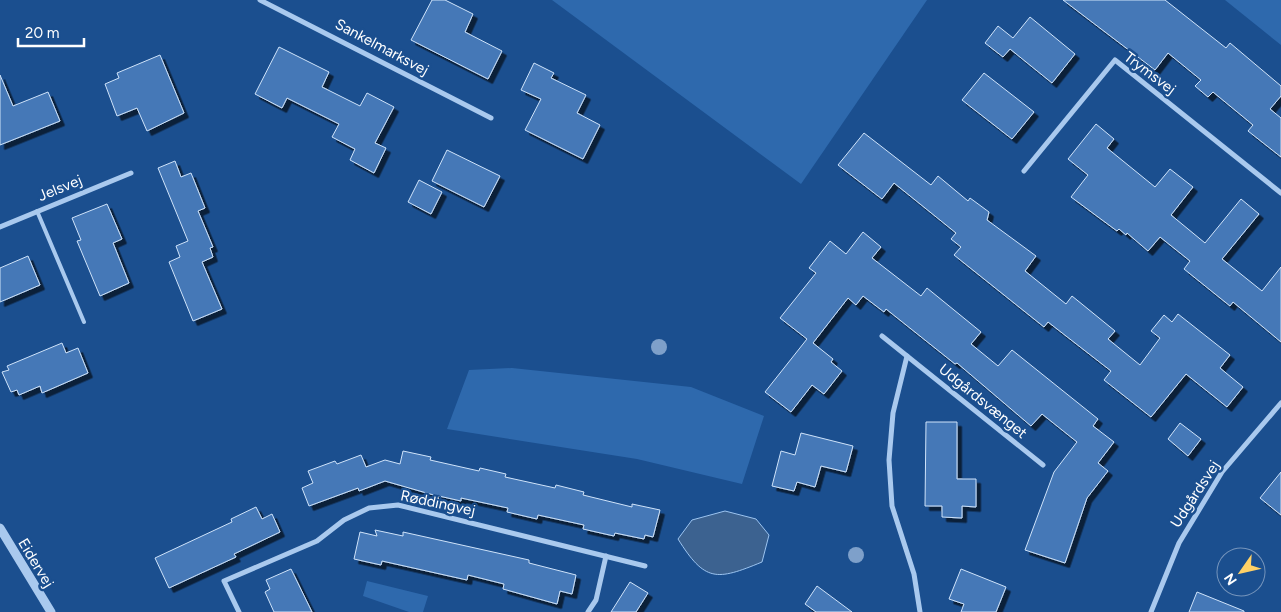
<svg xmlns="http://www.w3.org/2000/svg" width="1281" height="612" font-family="Figtree,sans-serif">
	<defs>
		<filter id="shadow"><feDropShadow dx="4.5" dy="4.5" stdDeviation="0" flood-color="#0009"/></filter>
	</defs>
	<rect width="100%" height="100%" fill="#1b4f8f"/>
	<!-- green -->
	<g fill="#2e69ad">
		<polygon points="552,0 927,0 801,184"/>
		<polygon points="1225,0 1281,0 1281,45"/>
		<polygon points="512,368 691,387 764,416 742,484 637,459 447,429 469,370"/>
		<polygon points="367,581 428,596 423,612 409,612 363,596"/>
	</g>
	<!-- water -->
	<path fill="#3c6290" stroke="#9cc4f0" d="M725,511L756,519L769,535L762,562C716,581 705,582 678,539L692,520Z"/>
	<!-- building -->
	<g fill="#4478b7" stroke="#cfe3fa" filter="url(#shadow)">
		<polygon points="432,0 445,0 473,14 465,32 502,51 488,79 411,40"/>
		<polygon points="1063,0 1165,0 1226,48 1230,43 1281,86 1281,96 1270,109 1281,118 1281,157 1248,131 1253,125 1213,92 1208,97 1195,86 1201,80 1168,53 1155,70"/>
		<polygon points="1030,17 1075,54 1052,83 1010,49 1003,57 985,43 998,26 1013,38"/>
		<polygon points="279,47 329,72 322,87 360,106 367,93 394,107 375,143 386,148 374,173 350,160 355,149 332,137 339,124 287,98 282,108 255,94"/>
		<polygon points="160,55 184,113 147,131 137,108 117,116 105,84 119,78 117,73"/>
		<polygon points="534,63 554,73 551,78 586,95 577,113 600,125 583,159 525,130 541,99 521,90"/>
		<polygon points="984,73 1034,112 1012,139 962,100"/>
		<polygon points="0,75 13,106 48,92 60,121 0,145"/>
		<polygon points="1096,124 1114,139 1107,148 1155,187 1170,169 1193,187 1171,215 1205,243 1241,199 1259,214 1222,259 1262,291 1281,267 1281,342 1233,302 1230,306 1184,269 1190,261 1160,237 1148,251 1127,233 1126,235 1119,229 1117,231 1071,197 1088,175 1068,159"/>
		<polygon points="864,133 931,185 938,176 968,201 970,198 989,212 987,220 1036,256 1025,271 1066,304 1072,296 1115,331 1108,339 1140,365 1160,338 1151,331 1164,315 1172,322 1178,314 1230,355 1220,368 1243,387 1227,407 1186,374 1151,417 1104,380 1111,371 1048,322 1044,327 954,255 961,247 951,239 956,233 894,183 882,199 838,165"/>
		<polygon points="447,150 500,176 484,207 432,181"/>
		<polygon points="175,161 181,177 191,173 205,208 198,211 213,247 210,248 213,257 202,262 222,309 193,321 169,262 180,257 176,246 188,241 158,168"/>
		<polygon points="419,180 442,192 431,214 408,202"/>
		<polygon points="107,204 122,239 113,243 129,283 100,296 77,241 81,240 72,218"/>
		<polygon points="863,232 881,247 872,258 921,296 927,288 981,332 971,344 998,366 1012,350 1098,419 1093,426 1114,442 1098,463 1108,471 1087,498 1065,563 1025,550 1054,472 1077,442 1042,414 1031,426 957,363 955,364 886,309 884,312 863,296 856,305 848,298 813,343 833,359 831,362 842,371 824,394 812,385 791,412 765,392 807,339 780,318 816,273 809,268 830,241 846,254"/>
		<polygon points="28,256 40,285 0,302 0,268"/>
		<polygon points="62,343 66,353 78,348 88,373 42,393 40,386 19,395 17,390 11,392 2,372 9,370 7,366"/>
		<polygon points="926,422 957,422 957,479 976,479 976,507 962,506 962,518 942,517 942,506 925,506"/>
		<polygon points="1180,423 1201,439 1188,456 1168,439"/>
		<polygon points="801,433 853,446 846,472 821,466 815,487 797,482 794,491 772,486 781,451 795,455"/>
		<polygon points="403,451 431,457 430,460 479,471 480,468 506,474 505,477 555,488 556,485 584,492 583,495 632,507 632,504 660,510 653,537 645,535 644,539 615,533 614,536 583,529 584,525 538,515 537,519 507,512 508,508 461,498 461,501 430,494 385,481 359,491 358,488 309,506 302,488 313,483 308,471 335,461 337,464 361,455 366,467 385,460 400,464"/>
		<polygon points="1281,472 1281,515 1260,498"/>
		<polygon points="256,507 262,519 272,514 280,532 234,554 236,557 169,588 155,558 232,522 231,519"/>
		<polygon points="375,530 403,536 403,532 529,560 529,563 576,575 572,594 560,591 557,604 503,589 504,584 468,575 467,580 382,561 381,565 354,559 360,532 377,536"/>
		<polygon points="291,569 312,612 274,612 265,592 270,589 266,580"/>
		<polygon points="961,569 1006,587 996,612 961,612 964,604 949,599"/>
		<polygon points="630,582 648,593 636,612 611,612"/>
		<polygon points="817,586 852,612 816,612 805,604"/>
		<polygon points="1197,592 1244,611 1244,612 1189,612"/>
	</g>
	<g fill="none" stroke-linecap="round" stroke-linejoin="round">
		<!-- service -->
		<polyline stroke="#a9c9ee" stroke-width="4" points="37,211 84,322"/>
		<!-- minor -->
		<g stroke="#a9c9ee" stroke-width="5">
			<polyline points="260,0 491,118"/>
			<polyline points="1024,171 1115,60 1281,193"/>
			<polyline points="0,227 131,173"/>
			<polyline points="882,336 1043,465"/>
			<polyline points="907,356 893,413 889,460 892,506 914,574 920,612"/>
			<polyline points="239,612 224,581 317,541 344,520 369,508 398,505 645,566"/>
			<polyline points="588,612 596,600 606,556"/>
			<polyline points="1151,612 1179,543 1222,472 1281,403"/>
		</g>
		<!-- tertiary -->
		<polyline stroke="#a9c9ee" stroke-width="9" points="0,528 51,612"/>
	</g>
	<!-- trees -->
	<g fill="#7ea0ca">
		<circle cx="659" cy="347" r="8"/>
		<circle cx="856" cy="555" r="8"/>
	</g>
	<g text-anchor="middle" stroke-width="5" stroke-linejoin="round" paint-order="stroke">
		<!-- street labels -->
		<g font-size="15" fill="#fff" stroke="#1b4f8f">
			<text transform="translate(382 47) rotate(28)" y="5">Sankelmarksvej</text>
			<text transform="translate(1150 73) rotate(37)" y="5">Trymsvej</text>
			<text transform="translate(60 188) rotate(-22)" y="5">Jelsvej</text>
			<text transform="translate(983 401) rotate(39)" y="5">Udgårdsvænget</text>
			<text transform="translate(1195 494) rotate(-57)" y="5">Udgårdsvej</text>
			<text transform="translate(438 503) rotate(12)" y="5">Røddingvej</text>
			<text transform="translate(36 563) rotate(59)" y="5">Eidervej</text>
		</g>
	</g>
	<!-- north arrow -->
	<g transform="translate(1241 572) rotate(236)"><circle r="24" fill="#1b4f8f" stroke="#7695bc"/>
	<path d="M0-4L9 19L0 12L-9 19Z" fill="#ffd166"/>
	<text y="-8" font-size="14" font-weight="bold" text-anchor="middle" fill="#ffffff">N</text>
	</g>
	<!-- scale -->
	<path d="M18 38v8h66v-8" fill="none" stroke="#ffffff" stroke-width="2.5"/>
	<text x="25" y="38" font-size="15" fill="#ffffff" stroke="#1b4f8f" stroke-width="4" paint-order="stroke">20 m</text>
</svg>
